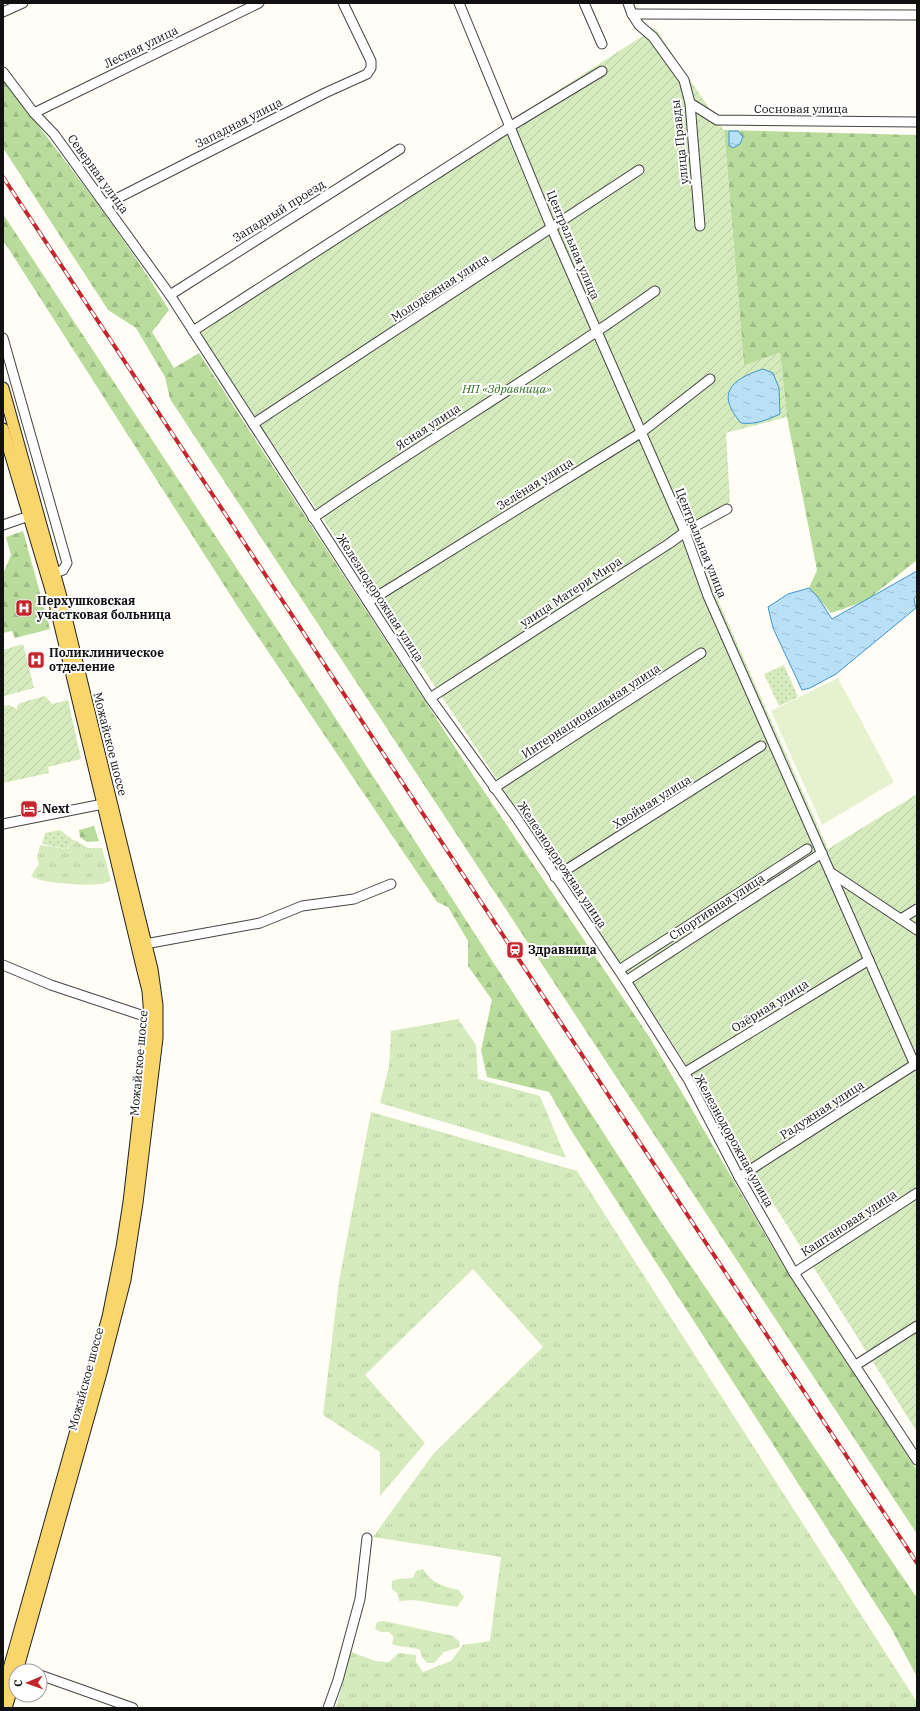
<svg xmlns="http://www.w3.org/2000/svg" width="920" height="1711" font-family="'IBM Plex Serif',serif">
	<defs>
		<pattern id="grass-tufts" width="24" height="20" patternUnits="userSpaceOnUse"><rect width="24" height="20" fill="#d5ebbd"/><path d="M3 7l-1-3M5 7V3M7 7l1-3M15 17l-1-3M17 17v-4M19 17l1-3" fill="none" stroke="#b6c8a1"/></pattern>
		<pattern id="forest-firs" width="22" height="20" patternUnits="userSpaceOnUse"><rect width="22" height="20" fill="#b9dc9c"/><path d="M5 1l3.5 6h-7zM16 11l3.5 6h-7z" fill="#9ebc85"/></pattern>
		<pattern id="park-dots" width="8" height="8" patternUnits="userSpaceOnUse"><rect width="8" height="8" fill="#d5ebbd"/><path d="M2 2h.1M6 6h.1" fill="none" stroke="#b6c8a1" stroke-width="1.8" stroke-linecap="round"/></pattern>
		<pattern id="garden-furrows" width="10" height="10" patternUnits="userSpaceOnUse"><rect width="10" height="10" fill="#d5ebbd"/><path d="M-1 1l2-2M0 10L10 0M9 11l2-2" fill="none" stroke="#b6c8a1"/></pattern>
		<pattern id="water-ripples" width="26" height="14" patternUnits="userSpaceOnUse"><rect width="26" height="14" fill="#b9e0f7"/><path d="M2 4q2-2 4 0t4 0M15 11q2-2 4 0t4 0" fill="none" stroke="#9ebfd3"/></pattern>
	</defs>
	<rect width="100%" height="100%" fill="#fffdf5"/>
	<!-- grass -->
	<g fill="url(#grass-tufts)">
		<path d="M75,840L88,848H102L111,881C107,882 103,884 99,884C88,886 38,883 31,876L39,864L37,858L40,845L67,849Z"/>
		<polygon points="458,1019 476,1045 478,1079 540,1096 566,1158 380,1103 389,1066 391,1031"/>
		<polygon points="371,1112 577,1171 917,1702 917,1708 334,1708 337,1704 351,1652 376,1661 389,1662 399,1653 416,1655 416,1662 423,1672 451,1661 463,1645 490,1641 501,1557 373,1537 434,1453 543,1347 473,1269 365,1375 425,1443 380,1496 380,1452 323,1415 339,1281"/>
		<path d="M423,1569C431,1583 444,1587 459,1590L464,1597L457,1607L414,1600L399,1601L398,1594L392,1589V1581C399,1578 405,1579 413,1578L416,1571Z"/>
		<path d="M384,1621L453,1636L460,1642L458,1648L444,1652L434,1663H427L422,1657L420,1650C411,1646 401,1648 392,1644L394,1637L389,1632H381L375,1629L377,1622Z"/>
	</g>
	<!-- forest -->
	<g fill="url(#forest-firs)">
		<path d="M3,80C61,155 120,230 169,310L152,332L174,368L199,353L473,775L650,1038L784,1267L917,1470V1534L170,399L165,377L136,328L108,310L3,148Z"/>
		<polygon points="724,130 917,135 917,560 866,601 831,613 809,588 817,570 787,417 780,353 744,366"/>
		<polygon points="3,214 329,708 663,1225 917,1598 917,1677 891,1628 571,1130 549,1092 487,1077 481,1050 492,1000 468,966 468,941 448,907 437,902 238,607 3,240"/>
		<polygon points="23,531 50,629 15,638 12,631 3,633 3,574 11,555 6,537"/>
		<polygon points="94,826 99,841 87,842 80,837 79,830"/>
	</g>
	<!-- park -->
	<g fill="url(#park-dots)">
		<polygon points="784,665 798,697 779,706 764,674"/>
		<polygon points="60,830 74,841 66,849 42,844 45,833"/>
	</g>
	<!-- garden -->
	<g fill="url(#garden-furrows)">
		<polygon points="655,28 724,130 744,365 780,353 787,417 726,433 730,502 686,528 828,849 917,794 917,1432 663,1028 193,324"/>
		<polygon points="23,644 34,688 4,696 3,650"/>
		<polygon points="45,696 52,704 68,700 81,759 48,767 49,773 3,783 3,706 9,705 17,709 17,706 20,703"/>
	</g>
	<!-- pitch -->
	<polygon fill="#e6f2cf" points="838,678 894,782 822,825 771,711"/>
	<!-- water -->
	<g fill="url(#water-ripples)" stroke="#3f96cf">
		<polygon points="729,131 738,131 743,137 740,144 733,148 729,145"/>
		<path d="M763,369L773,373L779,388L780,414C767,420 755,425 741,423C715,393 732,379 763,369Z"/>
		<polygon points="917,571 917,595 914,599 916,608 836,674 810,688 802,690 773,628 768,607 788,594 809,588 817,596 832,619"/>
	</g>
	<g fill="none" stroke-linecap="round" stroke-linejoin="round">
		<defs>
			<g id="minor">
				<polyline points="459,3 552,229 685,532 708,596 830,872 917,930"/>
				<polyline points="584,3 602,44"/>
				<polyline points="628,3 632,14 639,25 653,37 684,80 690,103 700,226"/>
				<polyline points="3,12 23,3"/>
				<polyline points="632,14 917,15"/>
				<polyline points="3,72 34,113 54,134 170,295 430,698 516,817 626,981 688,1079 739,1177 794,1273 917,1460"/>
				<polyline points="690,103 717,120 917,122"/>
				<polyline points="34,113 259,3"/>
				<polyline points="106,204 325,93 367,74 371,68 371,61 343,3"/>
				<polyline points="170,295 400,149"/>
				<polyline points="193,331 511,126 602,71"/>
				<polyline points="3,338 67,563 63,570 55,573"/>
				<polyline points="253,424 639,170"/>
				<path d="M313,518C426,440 544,371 655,291"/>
				<polyline points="3,525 29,516"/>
				<polyline points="368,602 642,432 710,379"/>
				<polyline points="430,698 670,543 685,532 727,509"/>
				<polyline points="494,788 701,653"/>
				<polyline points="3,824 103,804"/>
				<polyline points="830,872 915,1065"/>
				<polyline points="555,877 761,746"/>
				<polyline points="901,919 917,909"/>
				<polyline points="145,944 260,923 302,906 354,899 391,884"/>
				<polyline points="3,965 51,985 150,1018"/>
				<polyline points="619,970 807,849"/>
				<polyline points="626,981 822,853"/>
				<polyline points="684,1073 869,960"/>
				<polyline points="739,1177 917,1063"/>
				<polyline points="794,1273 917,1193"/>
				<polyline points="856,1365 917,1326"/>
				<polyline points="18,1668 28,1671"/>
				<polyline points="40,1675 133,1708"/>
				<polyline points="328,1708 338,1680 360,1599 367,1538"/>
			</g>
			<g id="major">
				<polyline points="3,388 61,597 152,969 157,1005 157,1038 137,1203 125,1280 101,1373 17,1671"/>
				<polyline points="3,429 54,600 143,971 148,991 150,1018 129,1202 122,1247 108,1317 3,1690"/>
				<polyline points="6,1708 16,1675"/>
			</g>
		</defs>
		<!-- minor casing -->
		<use href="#minor" stroke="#444" stroke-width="11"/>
		<!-- major casing -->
		<use href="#major" stroke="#222" stroke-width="13"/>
		<!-- minor -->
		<use href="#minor" stroke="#fff" stroke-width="9"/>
		<!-- major -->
		<use href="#major" stroke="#f9d66b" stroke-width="11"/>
		<defs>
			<polyline id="rail" points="3,177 917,1563"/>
		</defs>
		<!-- rail casing -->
		<use href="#rail" stroke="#c4262e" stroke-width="4"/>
		<!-- rail -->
		<use href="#rail" stroke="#fff" stroke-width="2.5" stroke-dasharray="8" stroke-linecap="butt"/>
	</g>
	<!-- icons -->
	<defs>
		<symbol id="hospital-square" viewBox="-11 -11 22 22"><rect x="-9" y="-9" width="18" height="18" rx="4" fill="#c4262e" stroke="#fff"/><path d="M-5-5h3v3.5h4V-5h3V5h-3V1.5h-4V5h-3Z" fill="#fff"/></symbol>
		<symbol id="hotel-square" viewBox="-11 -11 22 22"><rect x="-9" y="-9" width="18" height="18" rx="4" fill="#c4262e" stroke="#fff"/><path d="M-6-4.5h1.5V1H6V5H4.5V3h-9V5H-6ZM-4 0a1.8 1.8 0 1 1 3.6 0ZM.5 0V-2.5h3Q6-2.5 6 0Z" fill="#fff"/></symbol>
		<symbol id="station-square" viewBox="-11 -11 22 22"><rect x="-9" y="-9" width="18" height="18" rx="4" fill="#c4262e" stroke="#fff"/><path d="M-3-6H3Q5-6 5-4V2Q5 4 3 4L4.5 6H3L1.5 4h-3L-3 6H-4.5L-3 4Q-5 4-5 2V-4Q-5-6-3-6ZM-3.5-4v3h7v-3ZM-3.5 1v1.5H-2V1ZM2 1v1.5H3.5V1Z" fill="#fff"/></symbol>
	</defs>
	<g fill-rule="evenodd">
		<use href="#hospital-square" x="14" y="598" width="20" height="20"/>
		<use href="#hospital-square" x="26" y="650" width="20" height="20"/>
		<use href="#hotel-square" x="19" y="799" width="20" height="20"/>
		<use href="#station-square" x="505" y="940" width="20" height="20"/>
	</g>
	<g text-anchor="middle" stroke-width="4" stroke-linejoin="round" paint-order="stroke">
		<!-- street labels -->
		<g font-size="12" fill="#111" stroke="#fff">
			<text transform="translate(141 47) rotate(-26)" y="4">Лесная улица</text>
			<text x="801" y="113">Сосновая улица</text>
			<text transform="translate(239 123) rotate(-27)" y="4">Западная улица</text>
			<text transform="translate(680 142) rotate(-96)" y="4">улица Правды</text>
			<text transform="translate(98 174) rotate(54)" y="4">Северная улица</text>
			<text transform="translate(279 211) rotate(-32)" y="4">Западный проезд</text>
			<text transform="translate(573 245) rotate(67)" y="4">Центральная улица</text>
			<text transform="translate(440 288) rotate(-33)" y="4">Молодёжная улица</text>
			<text transform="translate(428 427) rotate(-33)" y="4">Ясная улица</text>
			<text transform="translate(535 484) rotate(-32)" y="4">Зелёная улица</text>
			<text transform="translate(701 543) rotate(68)" y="4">Центральная улица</text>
			<text transform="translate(571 592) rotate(-33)" y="4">улица Матери Мира</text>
			<text transform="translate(380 598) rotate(57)" y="4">Железнодорожная улица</text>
			<text transform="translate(591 711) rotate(-33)" y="4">Интернациональная улица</text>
			<text transform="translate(110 744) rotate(76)" y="4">Можайское шоссе</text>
			<text transform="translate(652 802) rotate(-32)" y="4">Хвойная улица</text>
			<text transform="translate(562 865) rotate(56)" y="4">Железнодорожная улица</text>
			<text transform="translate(717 907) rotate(-33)" y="4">Спортивная улица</text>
			<text transform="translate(770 1006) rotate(-32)" y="4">Озёрная улица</text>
			<text transform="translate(139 1063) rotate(-85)" y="4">Можайское шоссе</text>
			<text transform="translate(822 1110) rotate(-33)" y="4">Радужная улица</text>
			<text transform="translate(734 1141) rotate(61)" y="4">Железнодорожная улица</text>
			<text transform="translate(849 1223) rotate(-33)" y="4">Каштановая улица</text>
			<text transform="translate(86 1379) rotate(-75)" y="4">Можайское шоссе</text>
		</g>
		<!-- park labels -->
		<g font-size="12" font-style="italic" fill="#2f6b1f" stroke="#fff">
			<text x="507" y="393">НП «Здравница»</text>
		</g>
		<!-- poi labels -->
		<g font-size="12" font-weight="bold" fill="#111" stroke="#fff" text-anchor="start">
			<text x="37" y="605">Перхушковская<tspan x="37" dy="14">участковая больница</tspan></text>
			<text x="49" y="657">Поликлиническое<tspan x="49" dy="14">отделение</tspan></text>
			<text x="42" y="813">Next</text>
			<text x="528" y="954">Здравница</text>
		</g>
	</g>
	<!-- border -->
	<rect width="920" height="1711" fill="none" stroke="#111111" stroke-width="8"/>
	<!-- north arrow -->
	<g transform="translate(28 1683) rotate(268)"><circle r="19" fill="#ffffff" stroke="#a0a0a0"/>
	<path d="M0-3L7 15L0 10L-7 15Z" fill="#c4262e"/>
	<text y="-6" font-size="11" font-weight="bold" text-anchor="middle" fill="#111111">С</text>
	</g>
</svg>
